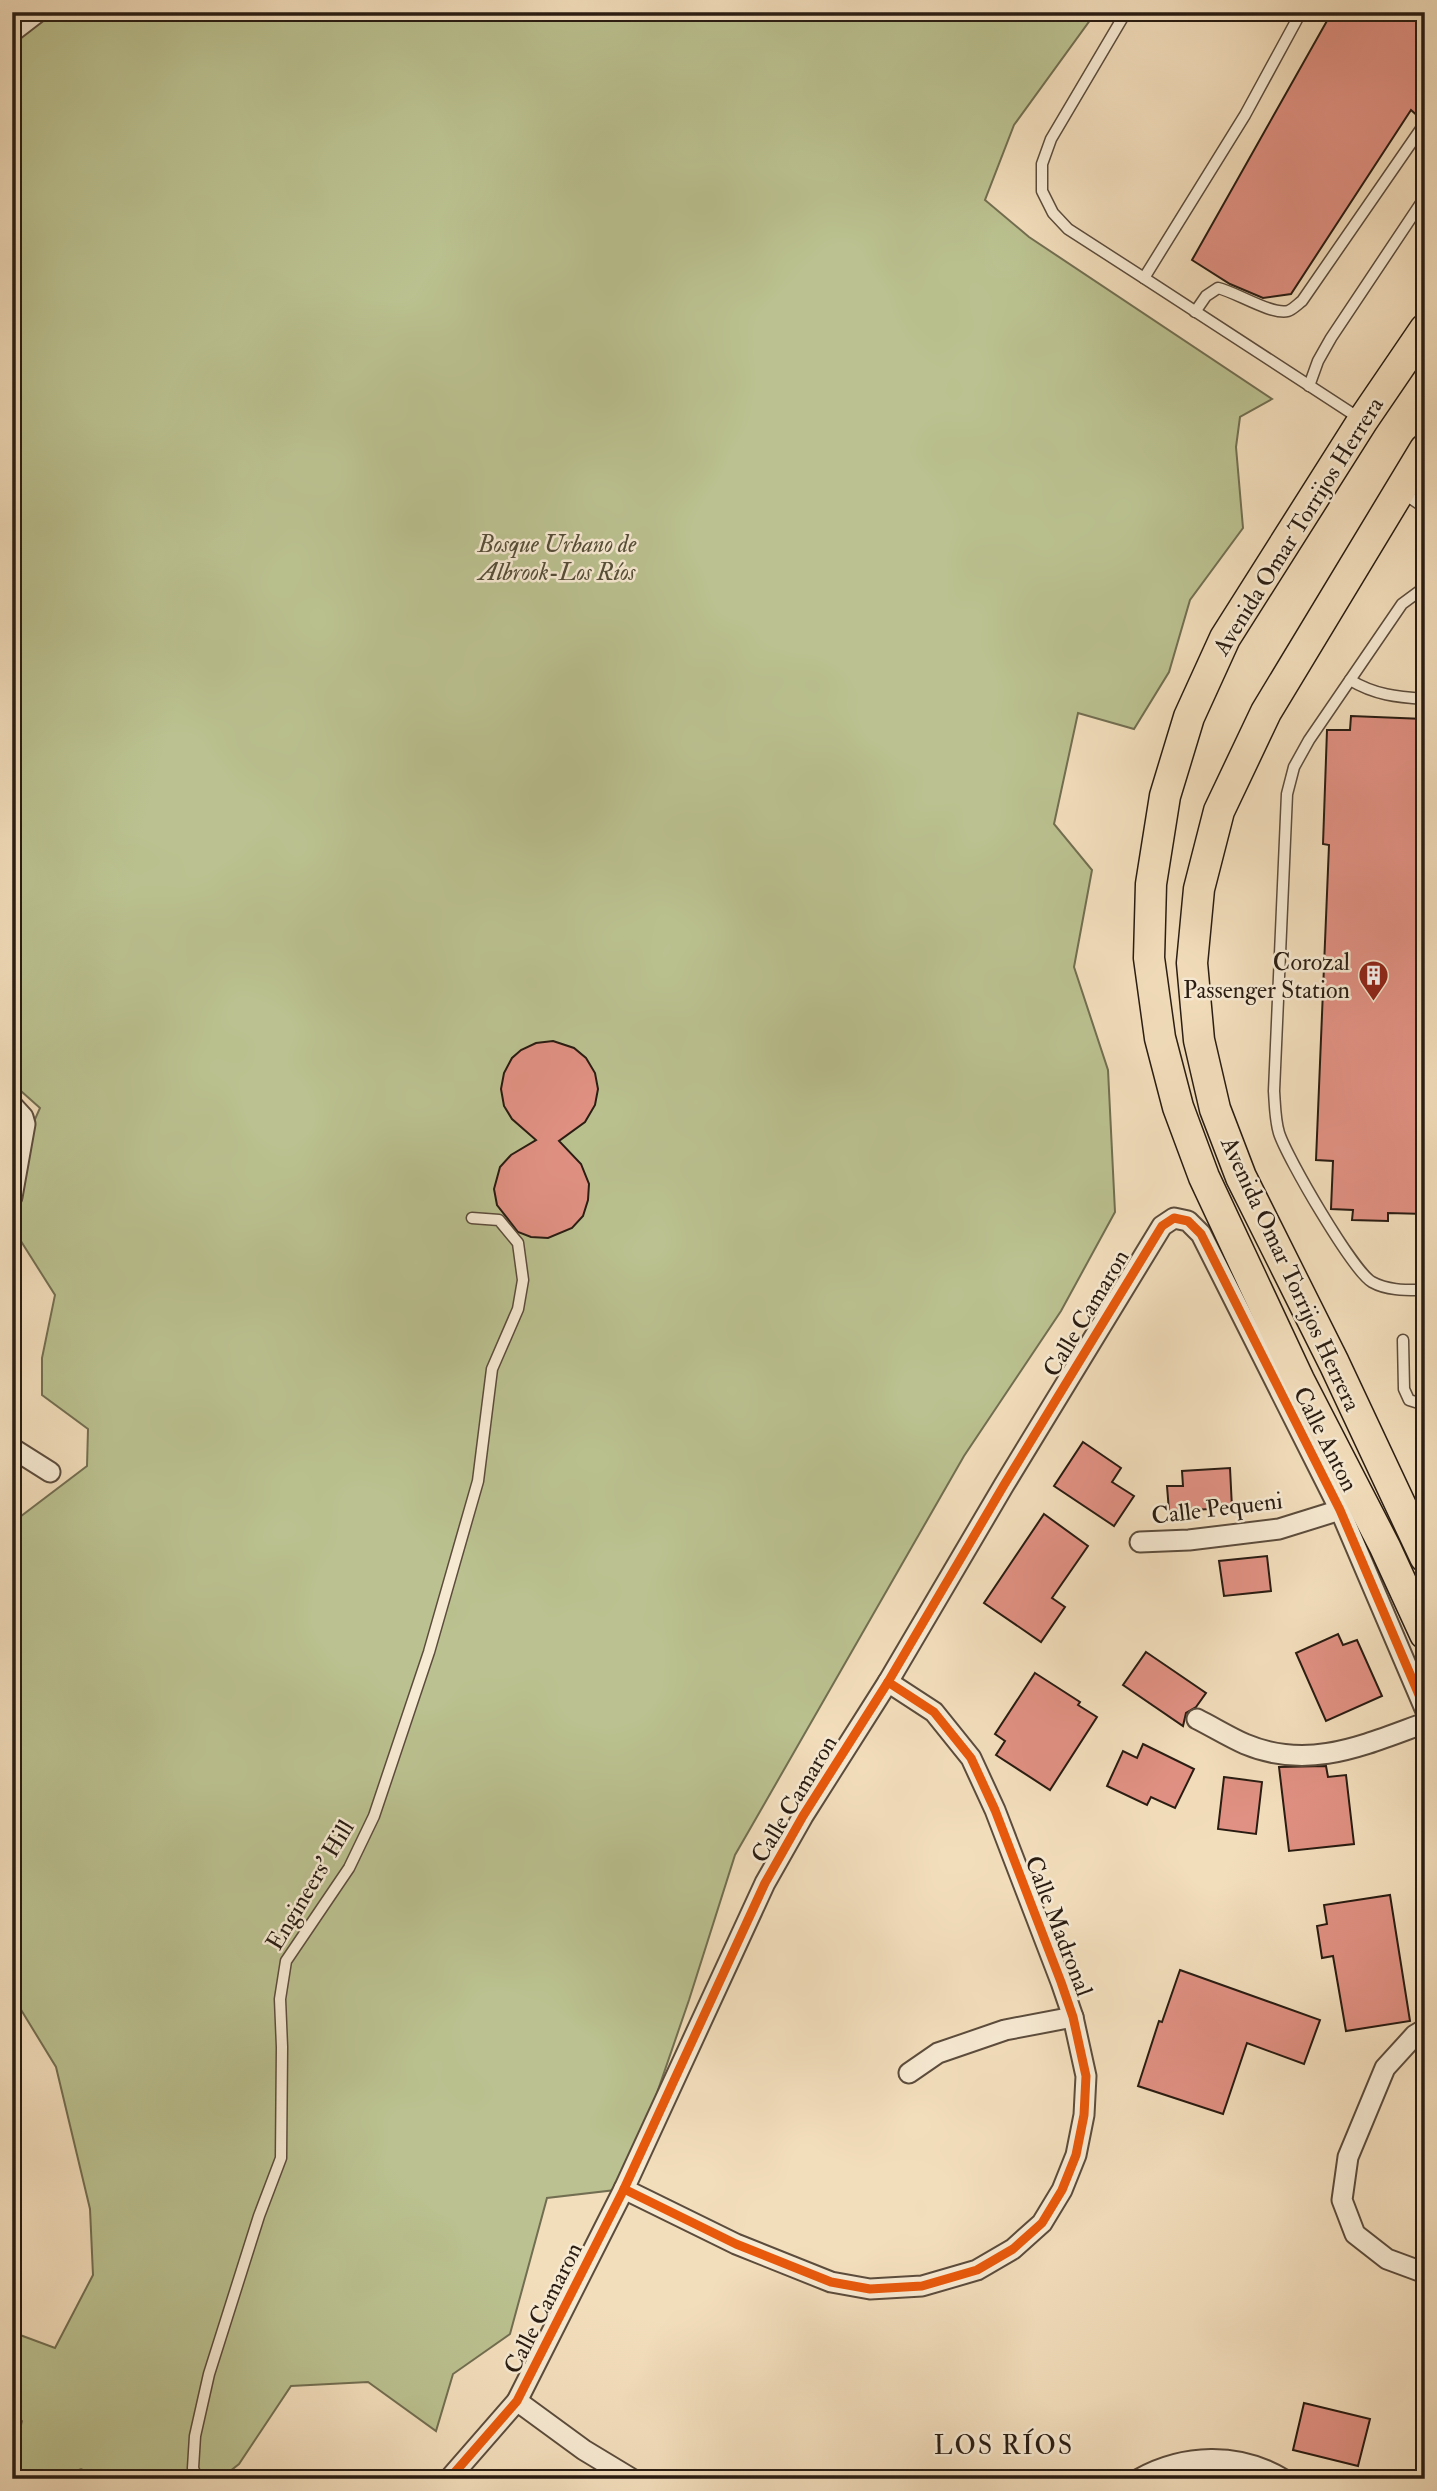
<svg xmlns="http://www.w3.org/2000/svg" width="1437" height="2491" font-family="'IM FELL Double Pica',serif">
	<rect width="100%" height="100%" fill="#f3debc"/>
	<filter id="stains"><feTurbulence type="fractalNoise" baseFrequency=".00286" numOctaves="4"/><feColorMatrix values="0 0 0 0 .2 0 0 0 0 .09 0 0 0 0 .02 0 0 0 .5 -.17"/></filter>
	<radialGradient id="worn" r=".72"><stop offset=".6" stop-color="#630" stop-opacity="0"/><stop offset="1" stop-color="#630" stop-opacity=".3"/></radialGradient>
	<!-- green -->
	<polygon fill="#bbc190" stroke="#726e51" stroke-width="2" points="48,12 1096,12 1014,125 985,200 1029,237 1272,399 1240,417 1236,447 1243,528 1190,600 1169,672 1134,729 1078,713 1054,824 1092,870 1074,967 1108,1070 1115,1212 1061,1311 964,1456 735,1855 689,2000 624,2189 547,2198 510,2334 453,2374 436,2431 368,2382 291,2386 239,2464 220,2479 102,2479 81,2469 56,2479 12,2479 12,2460 22,2421 12,2412 12,2332 55,2348 93,2275 90,2209 56,2067 12,1995 12,1523 87,1466 88,1429 42,1395 42,1358 55,1295 12,1227 12,1189 19,1155 40,1108 12,1083 12,40"/>
	<!-- building -->
	<g fill="#e19183" stroke="#291c12" stroke-width="2">
		<polygon points="1332,12 1425,12 1425,116 1420,118 1411,110 1291,294 1263,298 1230,284 1192,260"/>
		<polygon points="1351,716 1424,719 1425,731 1425,1214 1388,1213 1388,1221 1352,1220 1353,1210 1331,1209 1333,1161 1316,1160 1329,845 1323,844 1327,730 1350,730"/>
		<polygon points="553,1041 574,1048 586,1058 595,1073 598,1089 595,1105 585,1122 559,1141 581,1164 589,1184 588,1200 583,1216 572,1228 548,1238 531,1237 518,1232 497,1205 494,1189 500,1167 511,1155 536,1140 512,1119 504,1106 501,1089 504,1073 512,1058 521,1050 536,1043"/>
		<polygon points="1083,1442 1121,1468 1112,1482 1134,1496 1114,1526 1054,1486"/>
		<polygon points="1230,1468 1232,1508 1169,1511 1167,1486 1183,1486 1182,1471"/>
		<polygon points="1044,1514 1088,1546 1052,1598 1065,1607 1041,1642 984,1603"/>
		<polygon points="1267,1556 1271,1591 1224,1596 1219,1561"/>
		<polygon points="1338,1634 1343,1645 1357,1640 1382,1696 1326,1721 1296,1653"/>
		<polygon points="1146,1652 1206,1693 1196,1707 1186,1713 1183,1726 1123,1685"/>
		<polygon points="1035,1673 1080,1702 1078,1705 1097,1717 1050,1790 996,1755 1005,1741 995,1734"/>
		<polygon points="1143,1744 1194,1769 1175,1808 1151,1797 1147,1805 1107,1786 1123,1751 1137,1758"/>
		<polygon points="1326,1766 1328,1777 1346,1775 1354,1844 1289,1851 1279,1767"/>
		<polygon points="1224,1777 1262,1782 1256,1834 1218,1829"/>
		<polygon points="1390,1895 1410,2021 1346,2031 1333,1956 1322,1958 1317,1926 1327,1924 1324,1905"/>
		<polygon points="1180,1970 1320,2020 1304,2064 1247,2043 1223,2114 1138,2086 1159,2021 1162,2022"/>
		<polygon points="1304,2403 1370,2419 1358,2466 1293,2450"/>
	</g>
	<g fill="none" stroke-linecap="round" stroke-linejoin="round">
		<defs>
			<g id="service">
				<polyline points="1126,12 1051,139 1042,164 1042,191 1053,213 1068,229 1144,278"/>
				<polyline points="1301,12 1245,115 1144,278 1359,418"/>
				<path d="M1195,312L1206,296L1218,288C1236,292 1271,315 1288,311C1292,310 1298,304 1302,301L1425,123"/>
				<polyline points="1309,386 1318,361 1331,338 1425,197"/>
				<polyline points="1403,493 1425,508"/>
				<path d="M1425,587L1402,604L1309,740L1294,767L1287,794L1274,1091C1275,1105 1275,1120 1279,1133C1287,1158 1353,1271 1372,1282C1388,1291 1408,1290 1425,1290"/>
				<path d="M1350,680C1375,695 1397,697 1425,699"/>
				<polyline points="1403,1340 1404,1389 1409,1400 1425,1405"/>
				<polyline points="197,2479 193,2468 195,2436 209,2374 259,2216 281,2158 282,2047 280,1999 286,1961 349,1868 374,1816 429,1652 478,1481 492,1369 518,1309 523,1280 518,1243 499,1220 472,1218"/>
			</g>
			<g id="minor">
				<polyline points="12,32 38,12"/>
				<polyline points="12,1105 23,1117 25,1124 12,1197"/>
				<polyline points="12,1448 50,1472"/>
				<polyline points="1140,1542 1189,1540 1279,1529 1340,1510"/>
				<path d="M1197,1719C1213,1727 1229,1737 1245,1744C1309,1771 1364,1745 1425,1723"/>
				<polyline points="1425,2029 1415,2035 1385,2068 1348,2157 1342,2200 1355,2234 1387,2259 1425,2273"/>
				<polyline points="909,2073 938,2053 1005,2030 1073,2017"/>
				<polyline points="624,2189 736,2244 831,2282 870,2289 922,2286 977,2270 1013,2249 1042,2223 1062,2190 1076,2155 1084,2115 1086,2076 1073,2017 1061,1982 995,1810 971,1758 934,1712 888,1682"/>
				<polyline points="517,2401 584,2450 632,2479"/>
				<polyline points="449,2479 517,2401 624,2189 765,1883 803,1816 888,1682 1004,1485 1162,1226 1174,1218 1188,1221 1201,1234 1340,1510 1425,1709"/>
				<path d="M1139,2479C1184,2454 1238,2452 1283,2479"/>
			</g>
			<g id="primary">
				<polyline points="1425,329 1363,420 1225,638 1189,717 1165,796 1151,884 1149,958 1160,1038 1178,1107 1204,1177 1299,1380 1385,1547 1425,1634"/>
				<polyline points="1425,449 1266,712 1219,811 1199,889 1192,963 1199,1040 1215,1109 1241,1177 1334,1363 1425,1557"/>
			</g>
		</defs>
		<!-- service casing -->
		<use href="#service" stroke="#5c4c3c" stroke-width="13"/>
		<!-- minor casing -->
		<use href="#minor" stroke="#5c4c3c" stroke-width="23"/>
		<!-- primary casing -->
		<use href="#primary" stroke="#291c12" stroke-width="33"/>
		<!-- service -->
		<use href="#service" stroke="#f7ead3" stroke-width="10"/>
		<!-- minor -->
		<use href="#minor" stroke="#f7ead3" stroke-width="19"/>
		<!-- primary -->
		<use href="#primary" stroke="#f3debc" stroke-width="30"/>
		<defs>
			<g id="cycleway">
				<polyline points="624,2189 736,2244 831,2282 870,2289 922,2286 977,2270 1013,2249 1042,2223 1062,2190 1076,2155 1084,2115 1086,2076 1073,2017 1061,1982 995,1810 971,1758 934,1712 888,1682"/>
				<polyline points="449,2479 517,2401 624,2189 765,1883 803,1816 888,1682 1004,1485 1162,1226 1174,1218 1188,1221 1201,1234 1340,1510 1425,1709"/>
			</g>
		</defs>
		<!-- cycleway casing -->
		<use href="#cycleway" stroke="#f7ead3" stroke-width="13"/>
		<!-- cycleway -->
		<use href="#cycleway" stroke="#e8590c" stroke-width="9"/>
	</g>
	<!-- icons -->
	<defs>
		<symbol id="building-pin" viewBox="-11 -11 22 30"><path d="M0 17L-7.5 6A9.5 9.5 0 1 1 7.5 6Z" fill="#8f2418" stroke="#f7ead3"/><path d="M-4-6H4V6H1V3H-1V6H-4ZM-2.5-4.3h1.7v1.8h-1.7ZM.8-4.3h1.7v1.8H.8ZM-2.5-1h1.7V.8h-1.7ZM.8-1h1.7V.8H.8Z" fill="#fff"/></symbol>
	</defs>
	<g fill-rule="evenodd">
		<use href="#building-pin" x="1356" y="958" width="35" height="47"/>
	</g>
	<g text-anchor="middle" stroke-width="5" stroke-linejoin="round" paint-order="stroke">
		<!-- street labels -->
		<g font-size="24" fill="#291c12" stroke="#f7ead3">
			<text transform="translate(1298 526) rotate(-58)" y="8">Avenida Omar Torrijos Herrera</text>
			<text transform="translate(1291 1274) rotate(65)" y="8">Avenida Omar Torrijos Herrera</text>
			<text transform="translate(1086 1313) rotate(-59)" y="8">Calle Camaron</text>
			<text transform="translate(1326 1439) rotate(63)" y="8">Calle Anton</text>
			<text transform="translate(1217 1508) rotate(-7)" y="8">Calle Pequeni</text>
			<text transform="translate(794 1799) rotate(-59)" y="8">Calle Camaron</text>
			<text transform="translate(310 1885) rotate(-59)" y="8">Engineers' Hill</text>
			<text transform="translate(1059 1926) rotate(69)" y="8">Calle Madronal</text>
			<text transform="translate(543 2308) rotate(-63)" y="8">Calle Camaron</text>
		</g>
		<!-- park labels -->
		<g font-size="24" font-style="italic" fill="#554e38" stroke="#f7ead3">
			<text x="557" y="552">Bosque Urbano de<tspan x="557" dy="28">Albrook-Los Ríos</tspan></text>
		</g>
		<!-- poi labels -->
		<g font-size="24" fill="#291c12" stroke="#f7ead3" text-anchor="end">
			<text x="1350" y="970">Corozal<tspan x="1350" dy="28">Passenger Station</tspan></text>
		</g>
		<!-- neighbourhood labels -->
		<g font-size="26" letter-spacing="2" fill="#291c12" stroke="#f7ead3">
			<text x="1004" y="2454">LOS RÍOS</text>
		</g>
	</g>
	<!-- margin -->
	<rect width="1437" height="2491" fill="none" stroke="#f3debc" stroke-width="42"/>
	<rect x="14" y="14" width="1409" height="2463" fill="none" stroke="#291c12" stroke-width="3.5"/>
	<rect x="21" y="21" width="1395" height="2449" fill="none" stroke="#291c12" stroke-width="2"/>
	<rect width="100%" height="100%" filter="url(#stains)"/>
	<rect width="100%" height="100%" fill="url(#worn)"/>
</svg>
